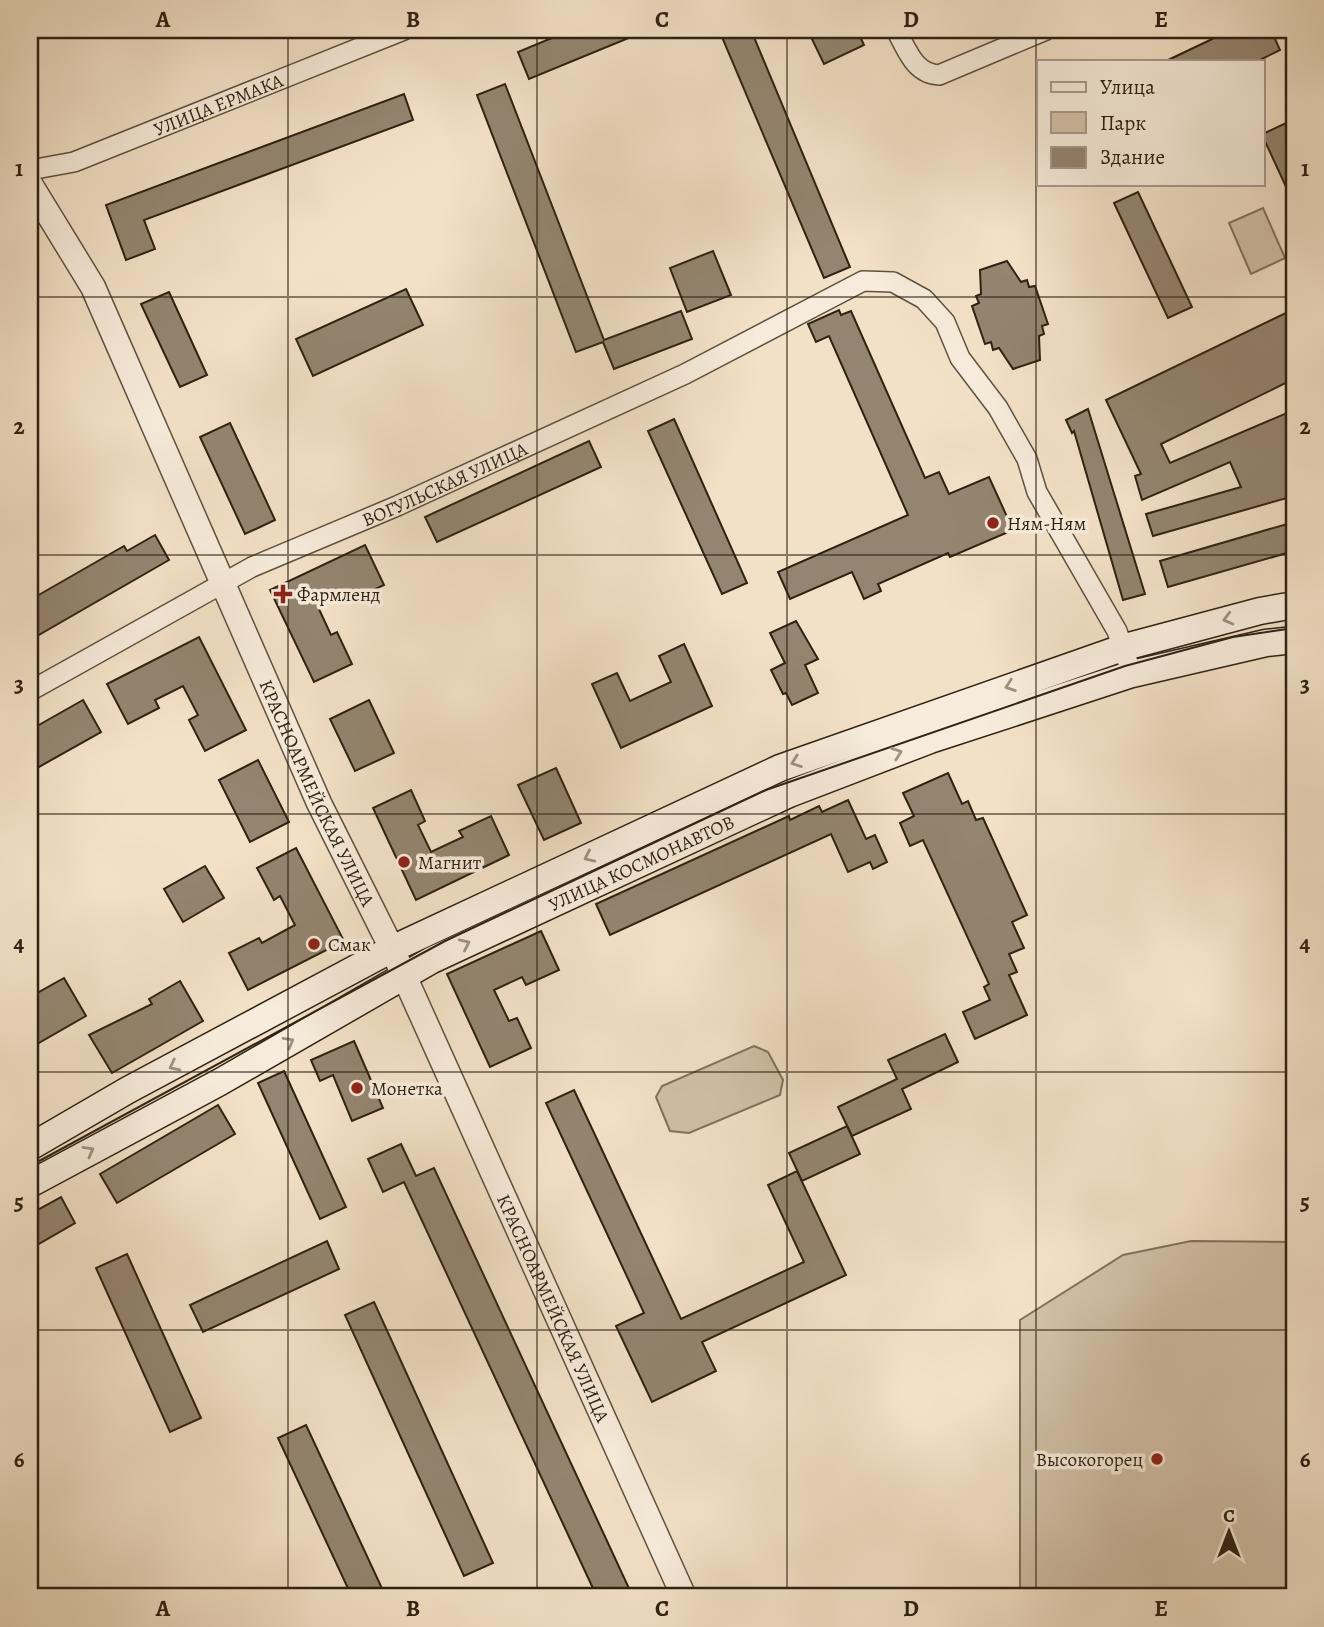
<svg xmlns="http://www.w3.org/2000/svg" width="1324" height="1627" font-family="Alegreya,serif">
	<rect width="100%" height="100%" fill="#f3e1c7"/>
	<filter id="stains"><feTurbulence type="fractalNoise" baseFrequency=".00286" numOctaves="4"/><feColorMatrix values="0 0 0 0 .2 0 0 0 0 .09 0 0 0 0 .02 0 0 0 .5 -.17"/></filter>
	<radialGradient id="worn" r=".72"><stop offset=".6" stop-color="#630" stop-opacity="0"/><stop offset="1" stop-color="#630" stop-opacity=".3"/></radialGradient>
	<!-- green -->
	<g fill="#d2c1a8" stroke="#80725d" stroke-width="2">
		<polygon points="1263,208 1285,258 1251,274 1229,223"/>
		<polygon points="754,1046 768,1052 783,1080 780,1095 689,1133 670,1131 656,1097 662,1086"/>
		<polygon points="1191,1241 1294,1242 1294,1597 1020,1597 1020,1320 1123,1255"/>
	</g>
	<!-- building -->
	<g fill="#948570" stroke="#2e2212" stroke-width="2">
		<polygon points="571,30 648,30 529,79 518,52"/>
		<polygon points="719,30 751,30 850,267 824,278"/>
		<polygon points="821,30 857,30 864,45 824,64 810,35"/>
		<polygon points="1231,30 1271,30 1280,50 1258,61 1166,61"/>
		<polygon points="505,84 604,340 681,311 692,339 614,369 603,342 576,352 477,95"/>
		<polygon points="404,94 413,120 144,220 155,249 126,260 106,205"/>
		<polygon points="1286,123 1294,140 1294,204 1263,137 1263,134"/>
		<polygon points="1138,192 1192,307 1168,318 1114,203"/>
		<polygon points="713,251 731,295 687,312 670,268"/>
		<polygon points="1007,261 1021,282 1027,280 1029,287 1035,286 1048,324 1042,326 1044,334 1039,336 1040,360 1013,369 999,348 993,350 991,342 985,344 972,306 979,303 976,296 981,294 980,270"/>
		<polygon points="406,289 423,325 313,376 296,339"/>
		<polygon points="169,292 207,375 180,387 141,304"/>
		<polygon points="1294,309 1294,379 1161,444 1170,463 1294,410 1294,496 1153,536 1146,514 1241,487 1230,462 1142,500 1135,476 1141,474 1106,400"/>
		<polygon points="839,310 841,315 851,311 925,478 939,472 949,494 989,477 1013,530 950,557 948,553 878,584 881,591 864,599 852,572 790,599 778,572 908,515 829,336 816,342 808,324"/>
		<polygon points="1088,409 1145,594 1123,600 1074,431 1072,433 1066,420"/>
		<polygon points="674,419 747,583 722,594 648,431"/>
		<polygon points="230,423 275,520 245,534 200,437"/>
		<polygon points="589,441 601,467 437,542 425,517"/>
		<polygon points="1294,522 1294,551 1168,587 1160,561"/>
		<polygon points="155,535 169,560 30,640 30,600 124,546 127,551"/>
		<polygon points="365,545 384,585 352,600 349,593 318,607 331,635 337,632 352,664 314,682 270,590"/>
		<polygon points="796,621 818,659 805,665 818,693 792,705 786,693 783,694 771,670 785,663 770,633"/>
		<polygon points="199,637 246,730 205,751 189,720 198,715 183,686 155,700 159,708 128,724 107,684"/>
		<polygon points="684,644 712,706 621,748 592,684 617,673 630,701 671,682 659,656"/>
		<polygon points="83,700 101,732 30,772 30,730"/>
		<polygon points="369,700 394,753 355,771 330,719"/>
		<polygon points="258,760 289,822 250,842 219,780"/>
		<polygon points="556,768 581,823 544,840 518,785"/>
		<polygon points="948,773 962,804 968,801 976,820 983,818 1027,915 1012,922 1024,948 1009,954 1017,972 1009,975 1027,1015 975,1039 963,1012 990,1000 984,987 989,984 923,840 910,846 900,823 914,816 903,793"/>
		<polygon points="411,790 425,821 418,825 431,852 463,837 459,831 491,816 509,855 416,900 373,808"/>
		<polygon points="848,800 866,839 875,835 887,862 873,869 870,862 848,872 831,834 610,935 596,904 789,816 790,820 819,806 822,812"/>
		<polygon points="296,848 344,941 248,990 229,953 259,938 262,943 295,925 280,896 274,900 257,868"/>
		<polygon points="205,866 224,898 183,922 164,889"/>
		<polygon points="541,931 559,970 526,985 522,977 494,990 509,1021 517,1018 531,1048 490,1067 447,974"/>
		<polygon points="64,978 86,1016 30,1048 30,1007 36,1003 32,996"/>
		<polygon points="180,981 203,1021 112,1073 89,1035 152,1004 149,999"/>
		<polygon points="945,1034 958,1062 902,1089 911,1109 852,1136 838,1107 897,1079 888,1060"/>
		<polygon points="354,1041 383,1108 352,1121 333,1075 320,1081 311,1060"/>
		<polygon points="284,1071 346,1207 320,1219 258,1083"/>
		<polygon points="574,1090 681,1319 804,1262 768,1185 797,1171 846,1275 702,1342 716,1371 652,1402 616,1326 644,1313 546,1103"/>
		<polygon points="218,1105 235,1134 117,1203 100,1174"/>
		<polygon points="847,1126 860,1154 802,1181 789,1153"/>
		<polygon points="401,1144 416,1176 434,1168 633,1597 597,1597 404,1182 383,1192 368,1159"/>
		<polygon points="61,1197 75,1223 30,1249 30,1214"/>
		<polygon points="327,1241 339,1269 203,1332 190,1305"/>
		<polygon points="127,1254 201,1418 170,1432 96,1268"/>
		<polygon points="374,1302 493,1563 464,1576 345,1315"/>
		<polygon points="306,1425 386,1597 352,1597 278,1438"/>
	</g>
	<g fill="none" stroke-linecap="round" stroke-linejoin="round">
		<defs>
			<g id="minor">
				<path d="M896,30C907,49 914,74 939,75L1046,30"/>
				<path id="s1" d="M30,170L74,162L404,30"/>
				<path id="s2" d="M30,691L252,567L397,506L685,374L863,281L893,282L924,299L945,322L960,358L998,408L1027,459L1037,492L1117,631L1132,674"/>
			</g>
			<g id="tertiary">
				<path id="s3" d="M30,184L93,287L319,803L392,949L684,1597"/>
			</g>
			<g id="secondary">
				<polyline points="30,1147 128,1090 392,949 780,768 1125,647 1260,611 1294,605"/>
				<path id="s4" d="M30,1184L220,1082L432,960L789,794L930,740L1132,674L1266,643L1294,640"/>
			</g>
		</defs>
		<!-- minor casing -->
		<use href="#minor" stroke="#5f523f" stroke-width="22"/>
		<!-- tertiary casing -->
		<use href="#tertiary" stroke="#5f523f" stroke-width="27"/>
		<!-- secondary casing -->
		<use href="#secondary" stroke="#2e2212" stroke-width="29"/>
		<!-- minor -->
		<use href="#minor" stroke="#f7ecdb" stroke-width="19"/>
		<!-- tertiary -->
		<use href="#tertiary" stroke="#f7ecdb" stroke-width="24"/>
		<!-- secondary -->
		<use href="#secondary" stroke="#f7ecdb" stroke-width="26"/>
		<!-- tram -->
		<polyline stroke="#2e2212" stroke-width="2" points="30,1166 445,941 766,790 1125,666 1233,637 1294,628"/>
	</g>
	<!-- one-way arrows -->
	<defs><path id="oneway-chevron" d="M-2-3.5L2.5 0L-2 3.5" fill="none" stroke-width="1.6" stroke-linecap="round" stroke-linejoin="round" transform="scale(1.75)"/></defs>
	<g stroke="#9d9181">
		<use href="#oneway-chevron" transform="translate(1228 619) rotate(165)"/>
		<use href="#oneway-chevron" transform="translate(1010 686) rotate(161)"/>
		<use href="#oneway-chevron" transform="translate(897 753) rotate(-20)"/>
		<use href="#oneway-chevron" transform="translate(796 762) rotate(160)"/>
		<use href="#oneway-chevron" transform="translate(589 857) rotate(155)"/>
		<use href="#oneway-chevron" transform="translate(465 944) rotate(-25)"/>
		<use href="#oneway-chevron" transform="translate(289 1042) rotate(-29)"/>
		<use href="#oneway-chevron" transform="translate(174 1066) rotate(153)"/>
		<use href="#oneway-chevron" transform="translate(89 1151) rotate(-29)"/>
	</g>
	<!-- grid -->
	<path fill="none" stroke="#2e2212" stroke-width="2" stroke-opacity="0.55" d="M288,30V1597M537,30V1597M787,30V1597M1036,30V1597M30,297H1294M30,555H1294M30,814H1294M30,1072H1294M30,1330H1294"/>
	<!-- markers -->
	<g fill="#8f2418" stroke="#f7ecdb" stroke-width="2.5">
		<circle cx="993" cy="523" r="7"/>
		<path d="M279.5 583.5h7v7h7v7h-7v7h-7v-7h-7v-7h7z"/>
		<circle cx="404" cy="862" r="7"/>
		<circle cx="314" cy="944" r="7"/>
		<circle cx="357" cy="1088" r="7"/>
		<circle cx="1157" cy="1459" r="7"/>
	</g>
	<g text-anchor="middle" stroke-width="7" stroke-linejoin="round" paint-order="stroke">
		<!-- street labels -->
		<g font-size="19" fill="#2e2212" stroke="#f7ecdb">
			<text dy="7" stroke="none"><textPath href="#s1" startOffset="200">УЛИЦА ЕРМАКА</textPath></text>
			<text dy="7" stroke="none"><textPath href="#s2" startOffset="464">ВОГУЛЬСКАЯ УЛИЦА</textPath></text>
			<text dy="7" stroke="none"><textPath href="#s3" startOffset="674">КРАСНОАРМЕЙСКАЯ УЛИЦА</textPath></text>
			<text dy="7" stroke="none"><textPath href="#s4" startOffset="691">УЛИЦА КОСМОНАВТОВ</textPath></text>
			<text dy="7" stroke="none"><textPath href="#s3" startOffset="1241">КРАСНОАРМЕЙСКАЯ УЛИЦА</textPath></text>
		</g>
		<!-- poi labels -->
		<g font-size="19" fill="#2e2212" stroke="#f7ecdb" text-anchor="start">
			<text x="1007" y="530">Ням-Ням</text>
			<text x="297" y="601">Фармленд</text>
			<text x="418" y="869">Магнит</text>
			<text x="328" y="951">Смак</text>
			<text x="371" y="1095">Монетка</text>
			<text x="1143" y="1466" text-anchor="end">Высокогорец</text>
		</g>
	</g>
	<!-- margin -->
	<rect width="1324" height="1627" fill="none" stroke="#f3e1c7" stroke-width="77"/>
	<!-- legend -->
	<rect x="1037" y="60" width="228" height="126" fill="#f7ecdb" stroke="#a79b8b" stroke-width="2"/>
	<rect x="1051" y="82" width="35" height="10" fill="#f7ecdb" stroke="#a79b8b" stroke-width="2"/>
	<text x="1100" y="94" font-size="21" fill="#2e2212">Улица</text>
	<rect x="1051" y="112" width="35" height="21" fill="#d2c1a8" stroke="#a79b8b" stroke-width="2"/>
	<text x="1100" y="130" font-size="21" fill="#2e2212">Парк</text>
	<rect x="1051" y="147" width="35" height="21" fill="#948570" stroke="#a79b8b" stroke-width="2"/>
	<text x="1100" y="164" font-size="21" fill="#2e2212">Здание</text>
	<!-- north arrow -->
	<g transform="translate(1229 1532)" stroke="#f7ecdb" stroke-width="5" paint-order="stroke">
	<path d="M0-5L12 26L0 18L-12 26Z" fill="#2e2212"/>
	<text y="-10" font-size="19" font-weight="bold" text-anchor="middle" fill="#2e2212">С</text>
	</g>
	<rect x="38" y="38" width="1248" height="1550" fill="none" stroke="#2e2212" stroke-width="2.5"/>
	<g font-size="23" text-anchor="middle" font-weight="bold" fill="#2e2212">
		<text x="163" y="27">A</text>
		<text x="413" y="27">B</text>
		<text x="662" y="27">C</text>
		<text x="911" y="27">D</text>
		<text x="1161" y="27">E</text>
		<text x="19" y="176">1</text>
		<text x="1305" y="176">1</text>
		<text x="19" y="434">2</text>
		<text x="1305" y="434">2</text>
		<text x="19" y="692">3</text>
		<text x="1305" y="692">3</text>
		<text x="19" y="951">4</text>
		<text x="1305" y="951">4</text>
		<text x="19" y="1209">5</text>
		<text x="1305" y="1209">5</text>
		<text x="19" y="1467">6</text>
		<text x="1305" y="1467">6</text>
		<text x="163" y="1616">A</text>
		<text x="413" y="1616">B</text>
		<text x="662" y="1616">C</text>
		<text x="911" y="1616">D</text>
		<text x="1161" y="1616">E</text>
	</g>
	<rect width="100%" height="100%" filter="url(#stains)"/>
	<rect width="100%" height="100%" fill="url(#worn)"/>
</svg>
